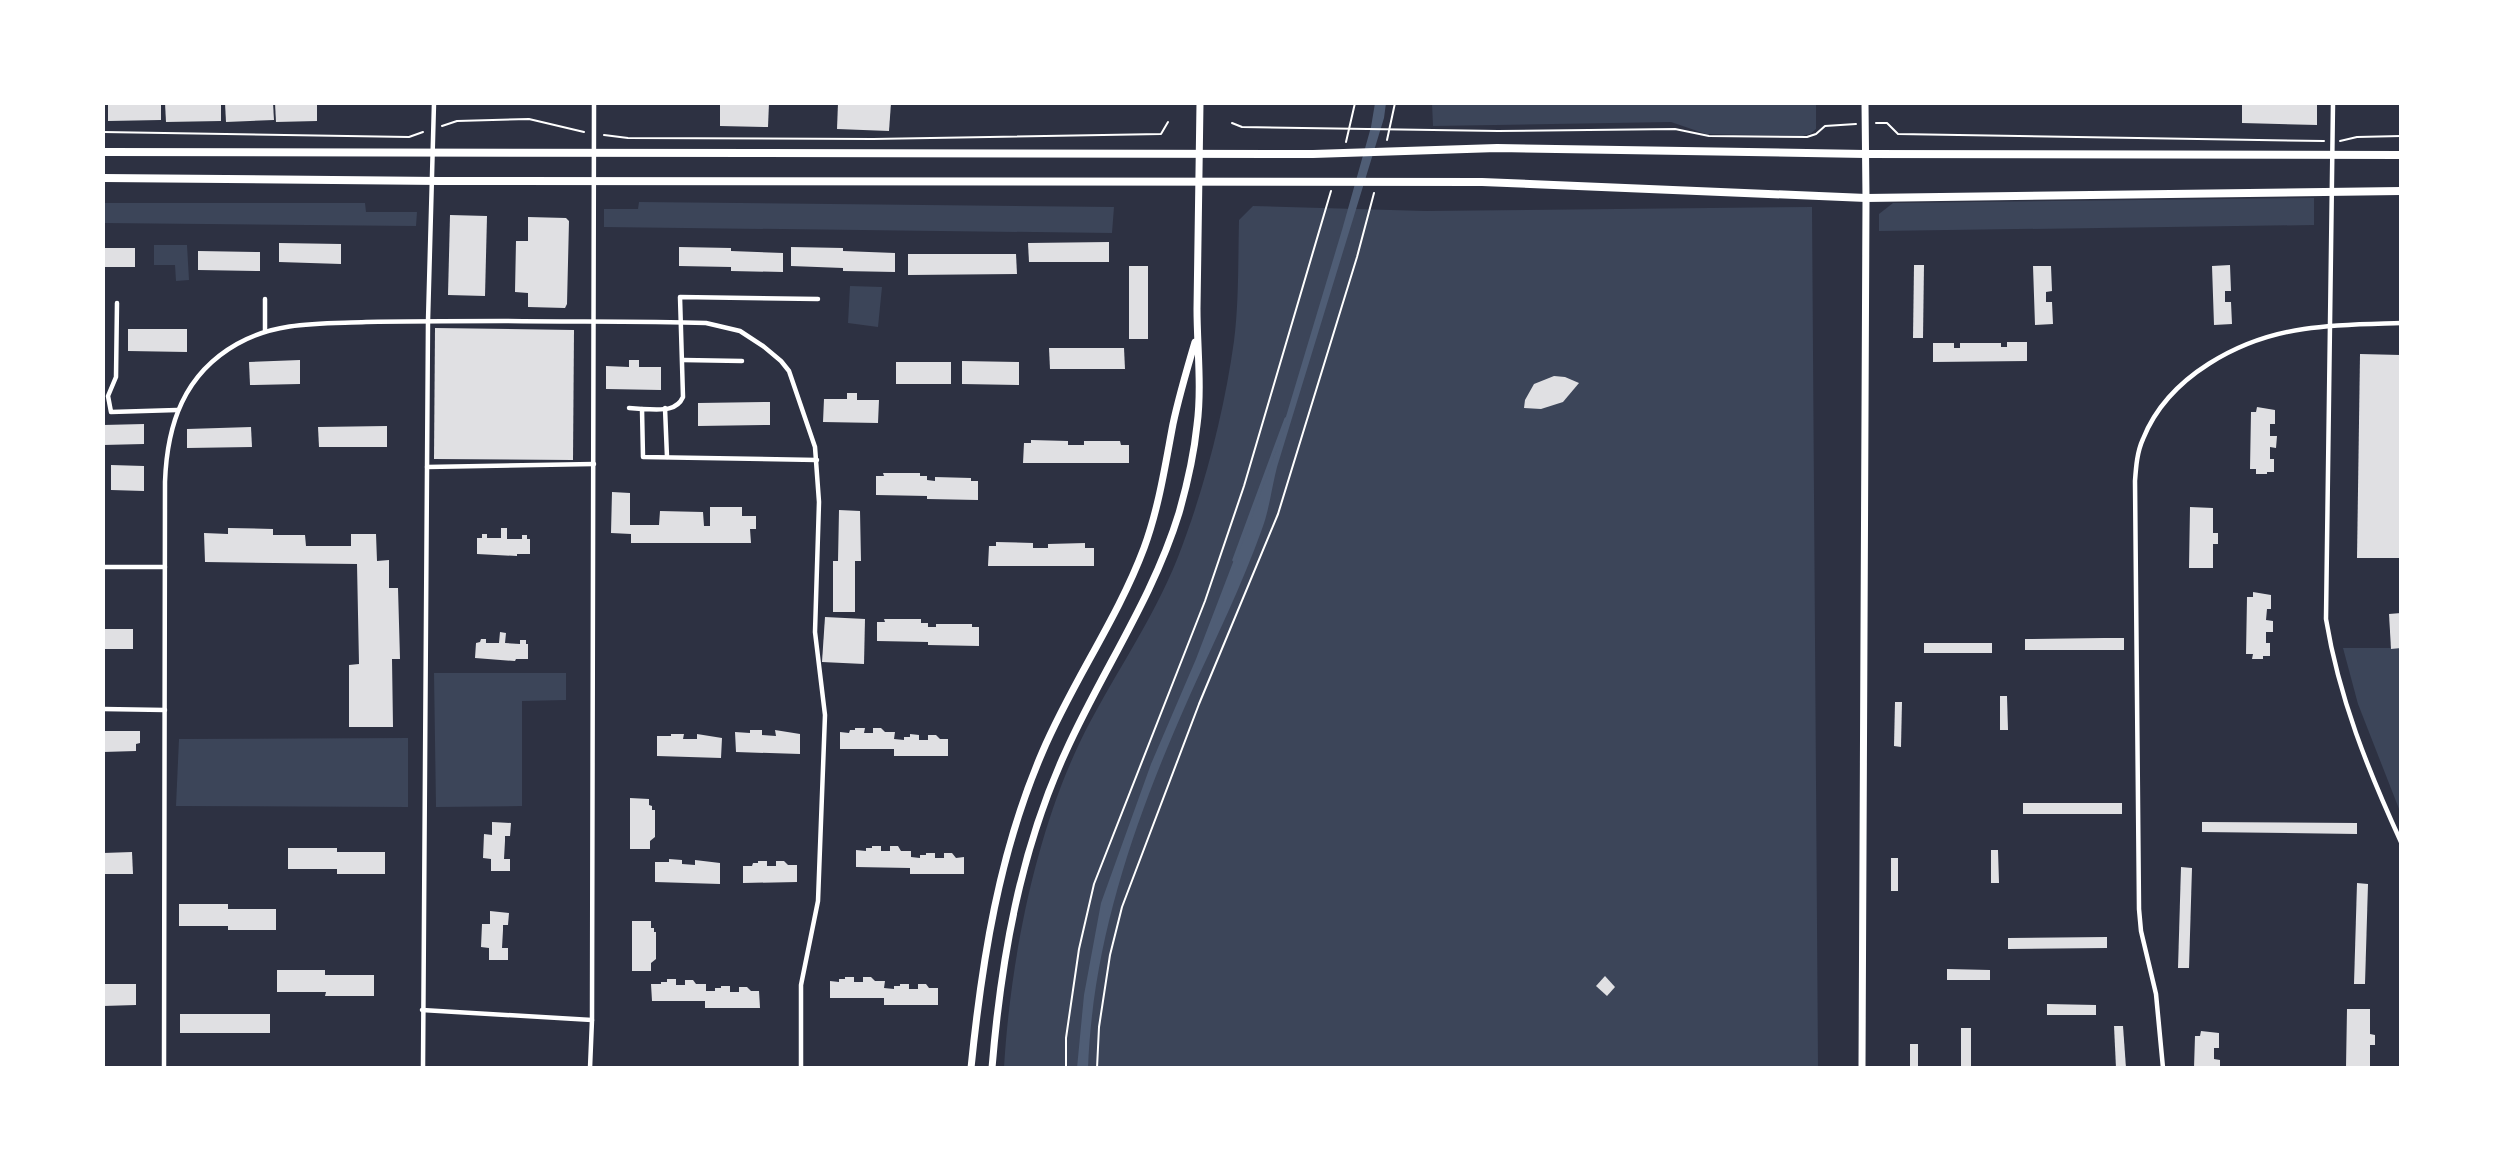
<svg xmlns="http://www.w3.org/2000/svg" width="2504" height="1171" font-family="'Noto Sans',sans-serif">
	<rect width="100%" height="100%" fill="#2d3142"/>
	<!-- green -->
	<g fill="#3c4559">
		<polygon points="1432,103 1816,103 1816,129 1810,134 1802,136 1706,134 1671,122 1433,126"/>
		<polygon points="2314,198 2314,225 1879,231 1879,214 1893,203"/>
		<polygon points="639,202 1114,207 1112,233 604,227 604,209 638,209"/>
		<polygon points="103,203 365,203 366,212 417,212 416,226 103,223"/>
		<path d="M1253,206L1425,211L1812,207L1818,1068H1004C1010,964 1034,839 1079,744C1110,680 1152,623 1178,557C1204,490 1224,413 1234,341C1239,302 1238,260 1239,220Z"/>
		<polygon points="154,245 187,245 189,280 176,281 175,265 154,265"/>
		<polygon points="850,286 882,287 878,327 848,323"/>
		<polygon points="2343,648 2401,648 2401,814 2358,704"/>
		<polygon points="434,673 566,673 566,700 522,701 522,806 436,807"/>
		<polygon points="408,738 408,807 176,806 179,739"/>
	</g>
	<!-- water -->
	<path fill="#4f5d75" d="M1375,103H1386L1384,118L1277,467C1272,486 1269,511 1262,529C1242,585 1215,640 1190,695C1137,814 1093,936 1088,1068H1077L1084,995L1101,903L1151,764L1196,659L1276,450L1342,230L1371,127Z"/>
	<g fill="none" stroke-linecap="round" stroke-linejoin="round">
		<!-- stream -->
		<polyline stroke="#4f5d75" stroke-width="3.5" points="1234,560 1286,419"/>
	</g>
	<!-- building -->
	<g fill="#e0e0e3">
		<polygon points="108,103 161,103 161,120 108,121"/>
		<polygon points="165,103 221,103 221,121 166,122"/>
		<polygon points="225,103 273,103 274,120 226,122"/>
		<polygon points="275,103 317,103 317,121 276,122"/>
		<polygon points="720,103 769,103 768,127 720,126"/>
		<polygon points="838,103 891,103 889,131 837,129"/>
		<polygon points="2242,103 2317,103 2317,125 2242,123"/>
		<polygon points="450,215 487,216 485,296 448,295"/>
		<polygon points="528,217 566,218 569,221 567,304 565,308 528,307 528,293 515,292 516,241 528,241"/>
		<polygon points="1109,242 1109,262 1029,262 1028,243"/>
		<polygon points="279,243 341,244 341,264 279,262"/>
		<polygon points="679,247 731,248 731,251 783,253 783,272 731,271 731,267 679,266"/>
		<polygon points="791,247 843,248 843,251 895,253 895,272 843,271 843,268 791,266"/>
		<rect x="103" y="248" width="32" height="19"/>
		<polygon points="198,251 260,252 260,271 198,270"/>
		<polygon points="908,254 1016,254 1017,274 908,275"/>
		<polygon points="1914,265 1924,265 1923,338 1913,338"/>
		<polygon points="2230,265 2231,291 2225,291 2225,302 2231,302 2232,324 2214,325 2212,266"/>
		<rect x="1129" y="266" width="19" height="73"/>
		<polygon points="2033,266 2051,266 2052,291 2046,292 2046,302 2052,302 2053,324 2035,325"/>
		<polygon points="435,328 574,330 573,460 434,459"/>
		<polygon points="128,329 187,329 187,352 128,351"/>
		<polygon points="2007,342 2027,342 2027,361 1933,362 1933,343 1954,343 1954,348 1960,348 1960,343 2001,343 2001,347 2007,347"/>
		<polygon points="1049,348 1124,348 1125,369 1050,369"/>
		<polygon points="2360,354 2401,355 2401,558 2357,558"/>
		<polygon points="300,360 300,384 250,385 249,362"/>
		<polygon points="629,360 639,360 639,367 661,367 661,390 606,389 606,366 629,367"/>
		<polygon points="962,361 1019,362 1019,385 962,384"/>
		<rect x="896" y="362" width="55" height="22"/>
		<polygon points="1554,376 1565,377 1579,383 1563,402 1541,409 1524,408 1525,400 1534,384"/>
		<polygon points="847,393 857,393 857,400 879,400 878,423 823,422 824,399 847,399"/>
		<polygon points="770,402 770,425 698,426 698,403"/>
		<polygon points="2257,407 2275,410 2275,424 2270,424 2270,436 2277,436 2276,448 2270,447 2270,459 2274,459 2274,472 2267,472 2267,474 2256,474 2256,469 2250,469 2251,412 2256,412"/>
		<polygon points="144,424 144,444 103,445 103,425"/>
		<polygon points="387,426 387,447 319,447 318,427"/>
		<polygon points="251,427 252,447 187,448 187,429"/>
		<polygon points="1031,440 1068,441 1068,445 1084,445 1084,441 1120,441 1121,445 1129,445 1129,463 1023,463 1024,443 1031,443"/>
		<polygon points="111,465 144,466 144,491 111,490"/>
		<polygon points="883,473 920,473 920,476 927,476 927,480 935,481 935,477 971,478 971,481 978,481 978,500 927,499 927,496 876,495 876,476 884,476"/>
		<polygon points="612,492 630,493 630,525 659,525 660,511 703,512 704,526 710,526 710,507 742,507 742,516 756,516 756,529 750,529 751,543 631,543 631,534 611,533"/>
		<polygon points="2190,507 2213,508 2213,533 2218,533 2218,544 2213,544 2213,568 2189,568"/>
		<polygon points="839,510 860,511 861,561 855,561 855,612 833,612 833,561 838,561"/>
		<polygon points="228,528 273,529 273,535 305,535 306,546 351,546 351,534 376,534 377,561 389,560 389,588 398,588 400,659 392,659 393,727 349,727 349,665 359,664 357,564 205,562 204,533 228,534"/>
		<polygon points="501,528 507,528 507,539 522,539 522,535 527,535 527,539 530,539 530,554 517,554 517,556 477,554 477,538 482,538 482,534 487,534 487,538 501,538"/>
		<polygon points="996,542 1033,543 1033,548 1048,548 1048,544 1085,543 1085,548 1094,548 1094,566 988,566 989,546 996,546"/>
		<polygon points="2253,592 2271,595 2271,609 2267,609 2266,620 2273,621 2273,632 2266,632 2266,643 2270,643 2270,656 2263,656 2263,659 2252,659 2253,654 2246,654 2247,597 2253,597"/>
		<polygon points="2401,613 2401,648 2391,649 2389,614"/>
		<polygon points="825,617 865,619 864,664 822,662"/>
		<polygon points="884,619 921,619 921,623 928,623 928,627 936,627 936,624 972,624 972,627 979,627 979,646 928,645 928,642 877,641 877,622 885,622"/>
		<rect x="103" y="629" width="30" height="20"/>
		<polygon points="500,632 506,633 505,643 520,644 520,640 526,640 526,644 528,644 528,659 516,659 515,661 475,658 476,643 480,642 481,639 486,639 486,643 499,643"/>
		<polygon points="2104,638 2124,638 2124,650 2025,650 2025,639"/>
		<rect x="1924" y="643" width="68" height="10"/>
		<polygon points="2000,696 2007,696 2008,730 2000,730"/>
		<polygon points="1895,702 1902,702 1901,747 1894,746"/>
		<polygon points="855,728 865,728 864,733 873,733 873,728 881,728 885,732 895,732 894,739 904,740 904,737 910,737 910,734 919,735 919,740 928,740 928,735 936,735 940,739 948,739 948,756 894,756 894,749 840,749 840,732 849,733 850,730 855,730"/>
		<polygon points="750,730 762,730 762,735 776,736 775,730 800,734 800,754 736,752 735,732 750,733"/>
		<polygon points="103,731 140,731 140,743 136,744 136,751 103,752"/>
		<polygon points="671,734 684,734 683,739 697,739 697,734 722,738 721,758 657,756 657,736 671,736"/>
		<polygon points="630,798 649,799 649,805 652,806 652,810 655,810 655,837 650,841 650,849 630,849"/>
		<rect x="2023" y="803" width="99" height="11"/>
		<polygon points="492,822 511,823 510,836 505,836 505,841 504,859 510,859 510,871 491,871 491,859 483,858 484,834 492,835"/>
		<polygon points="2202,822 2357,823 2357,834 2202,832"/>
		<polygon points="872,846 881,846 881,851 890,851 890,846 898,846 901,851 911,851 911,857 920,858 920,855 926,855 926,853 935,853 935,858 944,858 944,853 952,853 956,858 964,857 964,874 910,874 910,868 856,867 856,850 866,851 866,848 872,848"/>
		<polygon points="288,848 337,848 337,852 385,852 385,874 337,874 337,869 288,869"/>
		<polygon points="1991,850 1998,850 1999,883 1991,883"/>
		<polygon points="132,852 133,874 103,874 103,853"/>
		<rect x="1891" y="858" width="7" height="33"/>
		<polygon points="669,859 682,860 682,864 695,865 695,860 720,863 720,884 655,882 655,862 669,862"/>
		<polygon points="758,861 767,861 767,866 776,866 776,861 784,861 788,865 797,865 797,882 743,883 743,866 752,866 753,863 758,863"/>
		<polygon points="2181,867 2192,868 2189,968 2178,968"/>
		<polygon points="2357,883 2368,884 2365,984 2354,984"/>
		<polygon points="179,904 228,904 228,909 276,909 276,930 228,930 228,926 179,926"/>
		<polygon points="490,911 509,913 508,925 503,925 503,930 502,948 508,948 508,960 489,960 489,948 481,947 482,924 490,924"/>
		<polygon points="632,921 651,921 651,928 654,928 654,932 656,932 656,959 651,963 651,971 632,971"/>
		<polygon points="2107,937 2107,948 2008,949 2008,938"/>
		<polygon points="1947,969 1990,970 1990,980 1947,980"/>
		<polygon points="277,970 325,970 325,975 374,975 374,996 325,996 326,992 277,992"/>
		<polygon points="1605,976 1615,987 1607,996 1596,986"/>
		<polygon points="845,977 854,977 854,982 863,982 863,977 871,977 875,981 885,981 884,988 894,989 894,986 900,986 900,984 909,984 909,989 918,989 918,984 926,984 929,988 938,988 938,1005 884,1005 884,998 830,998 830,981 839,982 839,979 845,979"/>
		<polygon points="667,979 676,979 676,985 685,985 685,980 693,980 696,984 706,984 706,991 715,991 715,988 721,988 721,986 730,986 730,992 739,992 739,987 747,987 751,991 759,991 760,1008 705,1008 705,1001 652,1001 651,984 661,984 661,982 667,982"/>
		<polygon points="103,984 136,984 136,1005 103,1006"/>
		<polygon points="2047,1004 2096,1005 2096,1015 2047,1015"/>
		<polygon points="2347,1009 2370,1009 2370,1034 2375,1035 2375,1045 2370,1045 2370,1068 2346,1068"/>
		<rect x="180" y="1014" width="90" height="19"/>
		<polygon points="2114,1026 2123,1026 2126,1068 2116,1068"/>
		<rect x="1961" y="1028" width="10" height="40"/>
		<polygon points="2201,1031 2219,1033 2219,1048 2214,1048 2214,1059 2220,1060 2220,1068 2194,1068 2195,1036 2200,1036"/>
		<rect x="1910" y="1044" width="8" height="24"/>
	</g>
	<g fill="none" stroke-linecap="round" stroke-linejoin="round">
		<!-- path -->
		<g stroke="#fff" stroke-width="2">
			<polyline points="1232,123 1242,127 1498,131 1675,129 1709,136 1807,137 1816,134 1825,126 1856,124"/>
			<polyline points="1876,123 1887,123 1898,134 2324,141"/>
			<polyline points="442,126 457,121 529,119 584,132"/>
			<polyline points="103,132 409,137 423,132"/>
			<polyline points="604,135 628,138 873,139 1161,134 1168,122"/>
			<polyline points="1387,140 1395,103"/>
			<polyline points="2340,141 2357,137 2401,136"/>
			<polyline points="1346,142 1355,103"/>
			<polyline points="1066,1068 1066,1038 1079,949 1094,884 1205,601 1244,486 1331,191"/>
			<polyline points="1097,1068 1099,1027 1110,955 1122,907 1199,704 1278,514 1357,257 1374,193"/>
		</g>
		<!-- minor -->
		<g stroke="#fff" stroke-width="4.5">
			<path d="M2333,103L2326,619C2339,698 2368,770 2401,842"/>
			<polyline points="117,303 116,377 108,396 111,412 177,410"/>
			<polyline points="265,331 265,299"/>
			<polyline points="683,360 742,361"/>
			<polyline points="629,408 642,409"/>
			<polyline points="665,408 667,457"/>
			<path d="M817,460L643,457L642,409C657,409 676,413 683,397L680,297L818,299"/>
			<polyline points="427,467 594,464"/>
			<polyline points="103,567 165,567"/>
			<polyline points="103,709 165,710"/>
			<polyline points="422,1010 592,1020"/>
			<path d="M164,1068L165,482C167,424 184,374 237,344C277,321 322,324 366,322C412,321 458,321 504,321C571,322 639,321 706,323L740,331L763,346L781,361L789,371L815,447L819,502L815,632L825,715L818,901L801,985V1068"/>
			<polyline points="423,1068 428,321 434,103"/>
			<polyline points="590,1068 592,1020 594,103"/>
			<path d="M2163,1068L2156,994L2141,931L2139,909L2135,481C2136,467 2137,452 2143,439C2168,376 2240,338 2304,329C2336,324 2369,324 2401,323"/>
		</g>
		<!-- secondary -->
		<g stroke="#fff" stroke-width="7">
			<path d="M971,1068C982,960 999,853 1042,753C1072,682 1117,620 1144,548C1159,507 1165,466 1173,424C1179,396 1187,369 1195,342"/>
			<path d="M992,1068C1001,959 1020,851 1066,751C1102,671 1153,598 1179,513C1187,485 1194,454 1197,425C1202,388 1197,346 1197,309C1198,240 1199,172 1200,103"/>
			<polyline points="1862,1068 1866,198 1865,103"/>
		</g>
		<!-- primary -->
		<g stroke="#fff" stroke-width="8">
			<polyline points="103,152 1313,154 1497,148 1865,154 2401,155"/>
			<polyline points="103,178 439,181 1482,182 1866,198 2401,191"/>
		</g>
	</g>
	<!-- border -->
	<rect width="2504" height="1171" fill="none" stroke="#ffffff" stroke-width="210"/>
</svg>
